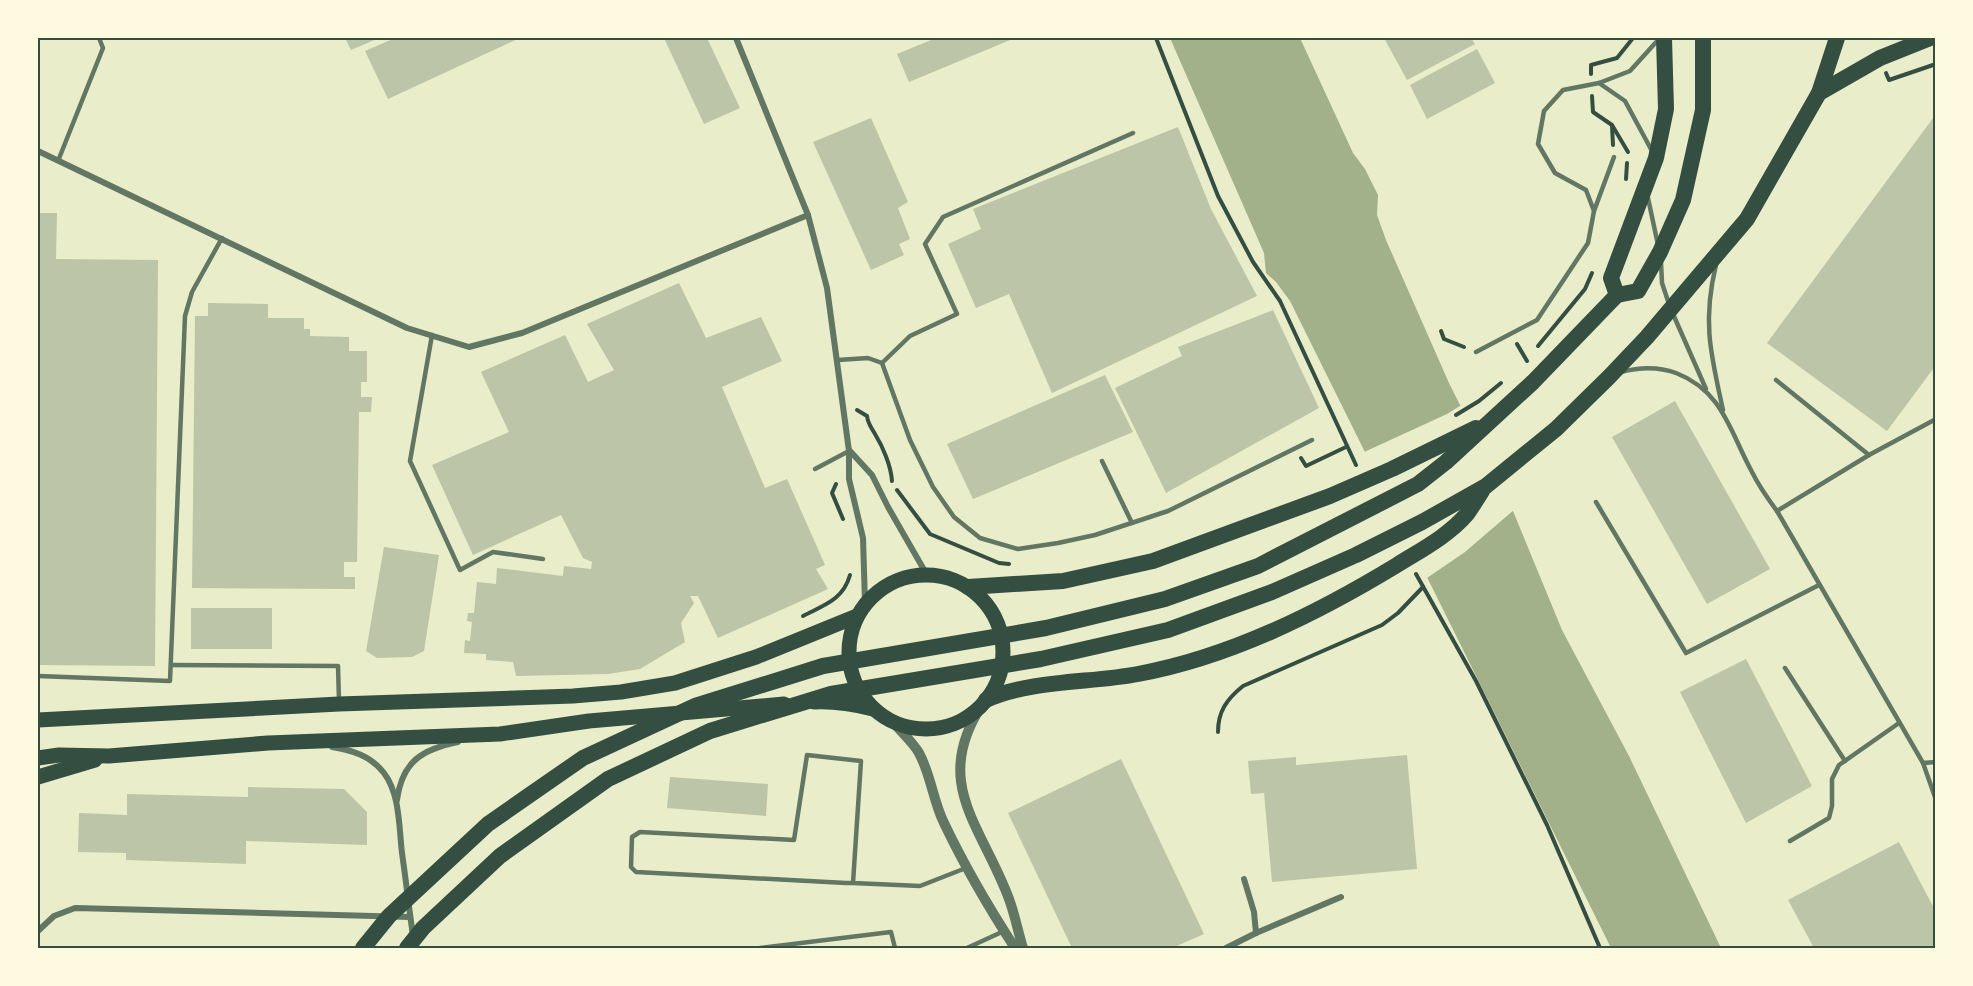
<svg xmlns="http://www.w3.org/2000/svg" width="1973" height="986" font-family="'Varela Round',sans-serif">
	<rect width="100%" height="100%" fill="#e9edc9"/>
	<!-- water -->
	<polygon fill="#a3b18a" points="1170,38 1300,38 1353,153 1365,169 1378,195 1377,215 1386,240 1449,383 1513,511 1562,630 1629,756 1721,948 1611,948 1290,301 1276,282 1266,273 1264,253"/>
	<!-- pier -->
	<polygon fill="#e9edc9" points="1463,404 1515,509 1465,552 1424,580 1362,453 1447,414"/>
	<!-- building -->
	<g fill="#bcc5a7">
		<polygon points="345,38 379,38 351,50"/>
		<polygon points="395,38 520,38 388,99 365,51"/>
		<polygon points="664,38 707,38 740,108 704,124"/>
		<polygon points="936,38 1015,38 909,82 897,54"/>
		<polygon points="1384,38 1471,38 1475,44 1407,80"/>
		<polygon points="1477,49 1495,83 1427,119 1410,85"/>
		<polygon points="1936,114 1936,365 1887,431 1767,343"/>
		<polygon points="871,118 908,202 898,208 910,239 899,244 904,255 871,270 813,142"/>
		<polygon points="1178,127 1211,209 1257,296 1052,393 1009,294 976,308 948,244 981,229 973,209"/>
		<polygon points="38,213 57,213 56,259 158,260 155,666 38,665"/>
		<polygon points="679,283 706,338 761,317 782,361 722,387 765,488 787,479 825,565 816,569 828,589 718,638 698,596 690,596 694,603 681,623 685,642 640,669 608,674 516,676 513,662 486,660 486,654 464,653 465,640 470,641 472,622 467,621 468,613 474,613 477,582 496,584 497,568 563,576 564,566 591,569 592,562 583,558 561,515 473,555 432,465 509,432 481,372 565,335 588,382 614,370 587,324"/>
		<polygon points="208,303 268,304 268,318 304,318 304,329 310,329 310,336 349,337 349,351 367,351 367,382 361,382 361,397 372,397 371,412 359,412 357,562 344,562 344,577 355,577 355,589 192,588 195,316 208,316"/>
		<polygon points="1273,310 1319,408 1166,493 1115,388 1182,356 1178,347"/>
		<polygon points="1105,375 1133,432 973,499 947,444"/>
		<polygon points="1675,401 1770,569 1707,604 1612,437"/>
		<polygon points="384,547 439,555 424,651 412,657 377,658 366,651"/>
		<rect x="191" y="608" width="81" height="41"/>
		<polygon points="1746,659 1812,786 1746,823 1680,692"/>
		<polygon points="1407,755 1417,869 1272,882 1264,793 1251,794 1248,761 1296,757 1296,765"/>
		<polygon points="1121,759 1204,934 1172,948 1072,948 1008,813"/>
		<polygon points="670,777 768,784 766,816 667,808"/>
		<polygon points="248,787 344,789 367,812 367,845 246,841 246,864 126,860 126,853 78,852 79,813 127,815 127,794 248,797"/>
		<polygon points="1899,842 1936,912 1936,948 1814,948 1788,900"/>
	</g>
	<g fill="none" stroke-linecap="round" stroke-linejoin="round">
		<!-- path -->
		<g stroke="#344e41" stroke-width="4">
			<polyline points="1156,38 1218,196 1253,262 1280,301 1356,465"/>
			<polyline points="1886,73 1889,80 1936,64"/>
			<polyline points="1591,74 1591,65 1617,58 1633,38"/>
			<polyline points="1592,96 1593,112 1612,125 1628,152"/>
			<polyline points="1612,126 1613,145"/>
			<polyline points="1626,179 1627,163"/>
			<polyline points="1441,331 1444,339 1464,347"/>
			<polyline points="1517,344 1527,361"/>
			<polyline points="1538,346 1585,289 1592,273"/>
			<path d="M857,410L867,416C868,424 871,427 875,434C883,447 891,466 892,481"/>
			<polyline points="1456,415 1479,401 1501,383"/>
			<polyline points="1301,458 1306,466 1346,447"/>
			<polyline points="836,484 832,493 843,519"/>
			<polyline points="897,490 930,534 999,563 1009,564"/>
			<polyline points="1416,574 1476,681 1547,825 1600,948"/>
			<path d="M803,616C824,605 843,600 850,575"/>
			<path d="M1218,732C1218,711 1227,699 1243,686L1382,625L1398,613L1423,587"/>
		</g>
		<!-- service -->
		<g stroke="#617663" stroke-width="4.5">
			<polyline points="1652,151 1625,101 1599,83 1630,71 1658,40"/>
			<polyline points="58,161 103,48 99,38"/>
			<polyline points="1648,198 1658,245"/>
			<polyline points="1594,211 1614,157"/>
			<polyline points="1661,262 1662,283 1669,304"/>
			<path d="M1716,265C1702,322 1711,355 1723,410"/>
			<polyline points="1673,314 1706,389"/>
			<polyline points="432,335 410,461 460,570 493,552 543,559"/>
			<polyline points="1476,352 1537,320 1588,243 1594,211 1586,190 1555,173 1538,144 1544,111 1563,90 1599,83"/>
			<polyline points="838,360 868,358 882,363 910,440 933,487 954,517 980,538 1018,549 1058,543 1095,535 1168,511 1312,440"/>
			<polyline points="882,363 910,336 957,314 925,244 943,217 1133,133"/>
			<path d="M1621,372C1640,367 1657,366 1676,373C1723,391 1730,432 1752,472C1759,486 1768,499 1777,511L1923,763L1935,797L1936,806"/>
			<polyline points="1776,380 1869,455"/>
			<polyline points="1102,461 1132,523"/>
			<polyline points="815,469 849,451"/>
			<polyline points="1596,502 1686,653 1819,585"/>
			<polyline points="1777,511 1869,455 1936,419"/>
			<polyline points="171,665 338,666 339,701"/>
			<polyline points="1785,668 1845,761"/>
			<polyline points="38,676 170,681 185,316 192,292 222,238"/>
			<polyline points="1923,763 1936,762"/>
			<polyline points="1790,841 1829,818 1832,806 1832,779 1839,765 1899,723"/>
			<polyline points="853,883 861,761 807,755 794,840 640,832 632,837 631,867 636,872 846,883 853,883 920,886 966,868"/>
			<polyline points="760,948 891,932 895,948"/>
			<polyline points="967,948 1004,931"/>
		</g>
		<!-- minor -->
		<g stroke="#617663" stroke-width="6">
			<polyline points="736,38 808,215 827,288 849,451 849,479 863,538 865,603"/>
			<polyline points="38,151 407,328 469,347 522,333 808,215"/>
			<polyline points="850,451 872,475 888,507 927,575"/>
			<path d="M332,747C352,750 371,756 384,773C400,794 399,828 402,853C406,881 409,908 413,936"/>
			<path d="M397,800C402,762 422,749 458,742"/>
			<polyline points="1244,879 1254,912 1256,933"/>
			<polyline points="38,931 54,916 75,908 410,917"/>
			<polyline points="1226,948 1256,933 1341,897"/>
		</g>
		<!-- tertiary -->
		<g stroke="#617663" stroke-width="10">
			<path d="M982,705C931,783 982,826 1009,899C1015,915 1018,932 1023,948"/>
			<path d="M892,721C900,731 913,742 919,753C931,775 933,801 944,823C965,867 989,908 1015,948"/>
		</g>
		<!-- primary -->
		<g stroke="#344e41" stroke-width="15">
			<circle cx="926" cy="652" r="77"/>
			<path d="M814,702C835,701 853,704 873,709"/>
			<polyline points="38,720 339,704 573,696 621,692 675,683 756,657 857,616"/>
			<polyline points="38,758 59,755 109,756 268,743 500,734 589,721 784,704"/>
			<polyline points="38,777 95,760"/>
		</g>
		<!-- trunk -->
		<g stroke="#344e41" stroke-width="16">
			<polyline points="1819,93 1880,58 1930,38"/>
			<polyline points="1617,295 1638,291 1660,252 1683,200 1703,110 1703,38"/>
			<polyline points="1617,295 1611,278 1656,158 1666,109 1664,38"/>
			<polyline points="968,587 1063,581 1153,561 1330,496 1392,469 1476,428"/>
			<path d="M986,700C1029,680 1092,683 1138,674C1230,657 1318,613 1397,565C1421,550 1448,536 1467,514C1472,507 1477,499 1482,491"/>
			<polyline points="363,948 389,916 488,824 583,758 695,706 823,666 1046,628 1165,599 1258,566 1418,484 1446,462 1533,382 1617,295"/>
			<polyline points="407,948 423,928 500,856 608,779 710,731 831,694 1041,659 1168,630 1272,592 1356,555 1422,522 1486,486 1556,429 1609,377 1647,337 1747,219 1819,93 1837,38"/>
		</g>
	</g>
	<!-- border -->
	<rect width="1973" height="986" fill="none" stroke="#fefae0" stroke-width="78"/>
	<rect x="39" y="39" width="1895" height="908" fill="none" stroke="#344e41" stroke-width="2"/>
</svg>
